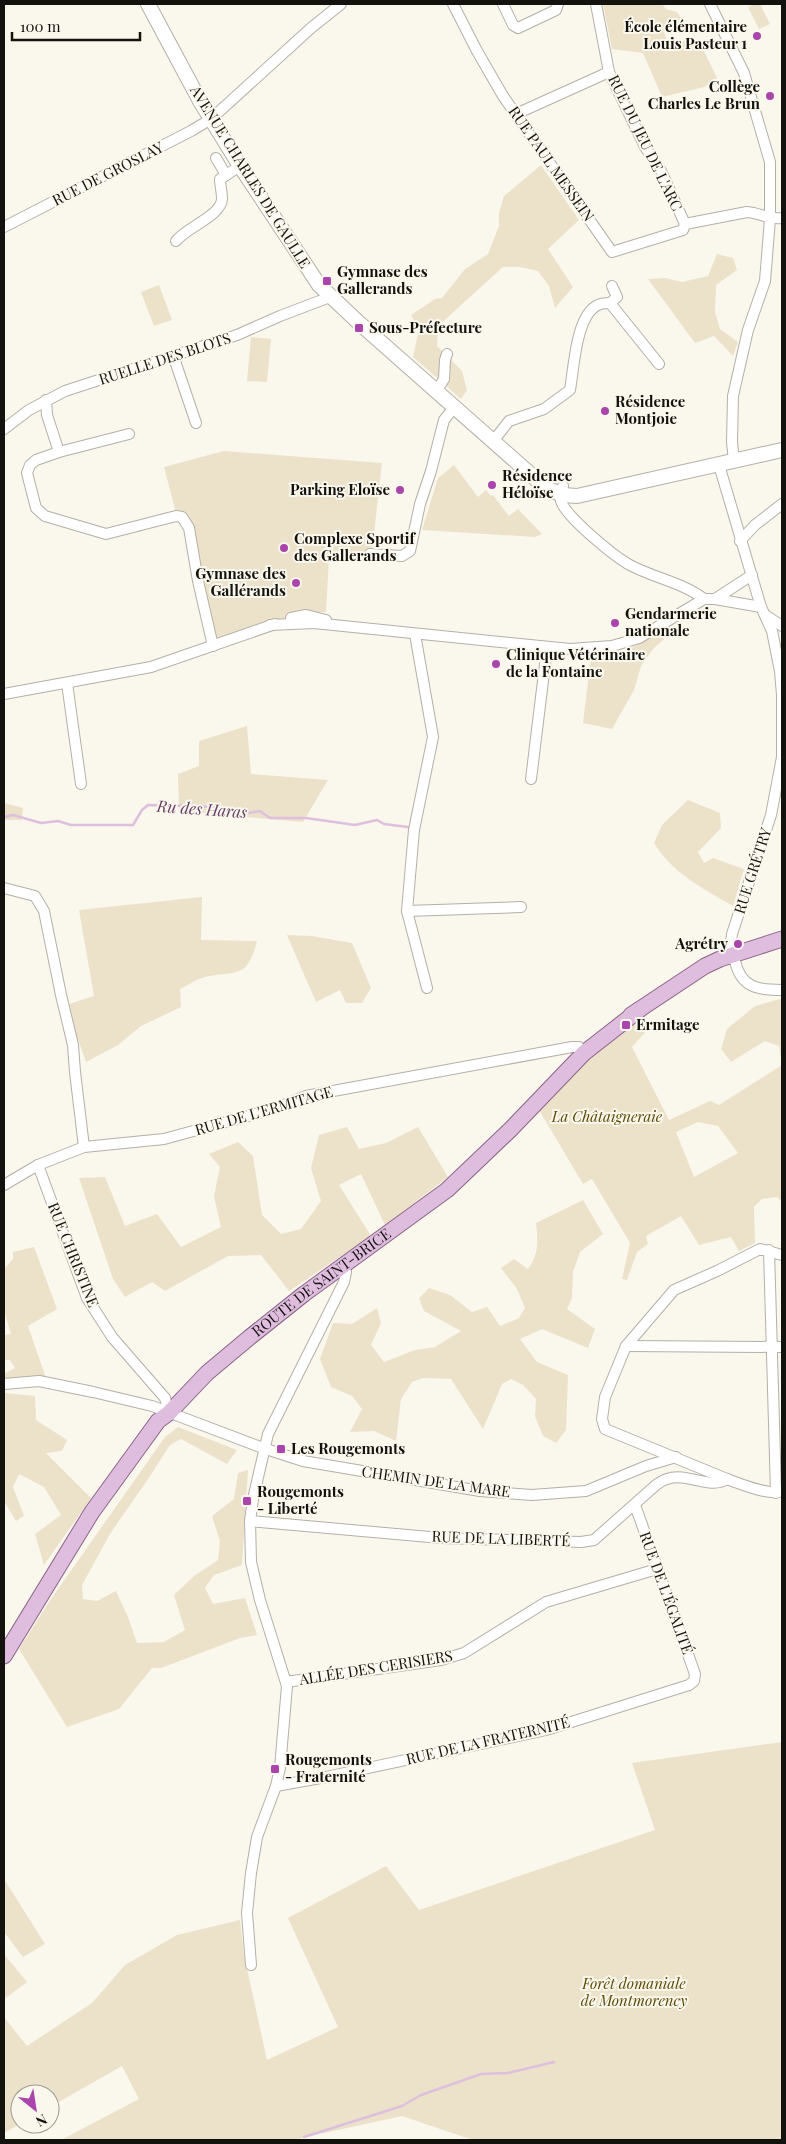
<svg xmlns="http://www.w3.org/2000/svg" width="786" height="2144" font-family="'Playfair Display',serif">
	<rect width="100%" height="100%" fill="#faf7ed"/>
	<!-- green -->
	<g fill="#ece2ca" fill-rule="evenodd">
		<polygon points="603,4 662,4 666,9 677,12 681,18 663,30 668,43 698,39 717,78 704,87 662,97 643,53 612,49"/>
		<polygon points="754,4 760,4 770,24 759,29 748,7"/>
		<polygon points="541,165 579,220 548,249 573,287 555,308 549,286 538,271 520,267 503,267 438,326 437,346 462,371 467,390 461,399 413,357 419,329 411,315 435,299 442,298 465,269 488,254 499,226 499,213 504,196"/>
		<polygon points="717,254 733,258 737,270 716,285 715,312 720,329 738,342 733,356 714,336 695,343 648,279 665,278 682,282 708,276"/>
		<polygon points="159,285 172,320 154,326 141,292"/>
		<polygon points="251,337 271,339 267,382 247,381"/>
		<path d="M224,451L382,463L371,560L329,559L326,612L300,613L217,639C212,622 206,604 203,587C199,566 200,528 184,513H176L164,467Z"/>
		<polygon points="454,465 478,497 486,490 491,496 493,495 509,516 518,509 542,534 535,537 422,530 438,478"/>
		<polygon points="660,632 664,639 653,649 641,666 634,690 612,729 583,723 591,657 624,652"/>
		<polygon points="247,726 251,774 328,780 303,822 179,811 178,774 199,766 199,741"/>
		<path d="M688,800L720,813L721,828L698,852L704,863L713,858L744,869L733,906C704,889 672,873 654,843L662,825Z"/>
		<polygon points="4,803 23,808 22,820 4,820"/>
		<path d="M202,897L201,940L257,941C247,980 237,970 205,977C197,979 188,985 180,989L181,1007L141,1026L118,1045L86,1062L66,1005L94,996L79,910Z"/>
		<polygon points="287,935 312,936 352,943 371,988 362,1003 346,1003 340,990 316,1002"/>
		<path d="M780,999L782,1000V1202L777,1197L762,1199L754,1207L755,1243L739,1251L731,1237L699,1245L681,1216L646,1236L648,1244L637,1252L627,1280L622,1279L630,1243L592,1179L583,1184L539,1110L578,1066L644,1015L650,1027L632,1047L669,1120L710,1101L719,1105L782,1065L779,1046L765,1041L731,1062L721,1049L727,1029L755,1006ZM698,1122L718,1126L738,1153L694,1177L676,1132Z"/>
		<polygon points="347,1127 359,1149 386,1143 418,1127 448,1177 385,1225 361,1174 339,1185 371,1236 289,1291 261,1255 228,1256 165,1291 152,1282 125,1297 113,1279 79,1178 105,1177 125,1226 157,1214 181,1247 221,1227 214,1196 220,1167 209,1154 238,1142 253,1156 262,1215 281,1234 301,1229 321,1201 311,1168 319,1135"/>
		<path d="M583,1200L603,1234L580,1252L573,1272L572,1298L567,1309L595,1329L588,1348L542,1329L520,1339L537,1362L568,1375L566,1430L556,1443L543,1436L535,1416L536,1399L523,1385L511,1379L502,1384L483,1429L451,1379L423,1378L412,1382L401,1399L396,1441L374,1431L350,1432L362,1409L352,1396L331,1387L320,1359L333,1323L352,1324L377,1308L381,1323L371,1345L384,1362L415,1350L435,1347L461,1331L424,1311L419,1298L429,1288L450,1295L472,1312L487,1307L500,1326L519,1318L525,1308L517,1289L501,1268L514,1259L528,1269C539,1254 538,1241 536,1223Z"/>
		<polygon points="34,1247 57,1309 28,1326 46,1378 4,1380 4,1374 15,1368 10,1360 4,1360 4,1335 11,1334 4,1310 4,1269 13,1259 13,1252"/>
		<polygon points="4,1393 35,1396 36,1420 67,1440 62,1451 46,1453 91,1498 44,1565 35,1534 61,1515 44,1487 19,1474 13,1487 24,1516 16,1521 4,1501"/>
		<polygon points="178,1427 237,1450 227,1464 181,1439 170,1445 148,1479 110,1534 82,1585 83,1599 97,1601 116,1591 128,1617 137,1643 164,1642 185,1630 174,1595 194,1576 218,1560 220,1541 212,1516 234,1499 238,1473 248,1470 242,1565 214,1575 205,1588 213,1604 245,1598 257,1635 240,1638 161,1668 152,1668 119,1709 67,1727 19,1649 51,1599 165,1437"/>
		<polygon points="782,1742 782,2140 473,2140 402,2116 301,2138 299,2140 61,2140 139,2099 122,2066 50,2107 50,2094 20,2094 20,2124 4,2133 4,2017 27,2046 92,2003 125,1965 177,1935 240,1920 244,1955 267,2060 338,2027 288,1918 386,1866 419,1910 655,1830 632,1763"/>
		<polygon points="4,1879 45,1944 23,1957 4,1932"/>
		<polygon points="4,1954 27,1982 4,1999"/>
	</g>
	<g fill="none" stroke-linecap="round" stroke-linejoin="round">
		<!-- stream -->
		<g stroke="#debfdd" stroke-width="2.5">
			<polyline points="4,817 13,815 41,823 58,821 71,825 133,825 142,810 148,805 196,806 247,810 249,813 260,811 270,818 306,818 355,825 377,820 384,824 408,827"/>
			<polyline points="304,2137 402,2106 421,2095 481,2074 508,2073 554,2062"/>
		</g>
		<defs>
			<g id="minor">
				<polyline points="453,4 477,51 503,96 612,252 683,230 685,224"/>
				<polyline points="503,4 513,25 518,28 556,10 558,4"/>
				<path d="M596,4L609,72L645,147L661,171L685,224L747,212C760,213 769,220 782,218"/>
				<polyline points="710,4 744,73 770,162 770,219 765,281 748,330 733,396 732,442 734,461"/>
				<polyline points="516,114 609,72"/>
				<polyline points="216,158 226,175"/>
				<polyline points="4,227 191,131 211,119 311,28 341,4"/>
				<path d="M176,241C187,227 221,216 222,199C222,192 220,185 220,179L240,166"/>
				<polyline points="610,303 617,297 612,286"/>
				<polyline points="173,355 196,423"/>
				<polyline points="437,390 444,379 445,360 447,354"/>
				<polyline points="46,400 47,415 59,452 36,460 30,465 27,473 36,508 45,516 106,534 176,516 182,517 189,528 198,581 213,646"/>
				<polyline points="4,429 29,410 65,391 237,335 280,316 330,297"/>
				<path d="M494,440L509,421L544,409L570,390C574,367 576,315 598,305C602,303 607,303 610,303L659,364"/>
				<polyline points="59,452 129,434"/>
				<polyline points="719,465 761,607 772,631 780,671 782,695 782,757 771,815 732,934 729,959"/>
				<path d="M563,486C562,491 560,496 561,501C566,517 613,555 628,564C653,578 682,582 704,599"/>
				<polyline points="740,541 755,525 782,504"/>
				<polyline points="370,554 402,556 410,551 420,504 431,471 444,420 455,406"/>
				<polyline points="715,599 752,575"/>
				<polyline points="765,615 782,626"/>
				<polyline points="291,618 306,615 326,620"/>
				<polyline points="270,625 314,623 570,649 612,646 639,638 704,599 715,599 761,607"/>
				<polyline points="415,634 433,737 414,830 407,911 427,988"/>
				<polyline points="67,683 81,784"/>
				<polyline points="4,694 151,667 275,624"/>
				<polyline points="531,779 547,648"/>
				<polyline points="4,888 35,896 44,911 61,995 73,1045 75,1072 84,1147"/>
				<polyline points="407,911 521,907"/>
				<path d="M735,961C741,988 758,990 782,990"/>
				<polyline points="38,1165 87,1298 112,1337 165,1398 169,1413"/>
				<polyline points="4,1185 38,1165 84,1147 164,1139 274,1109 306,1096 572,1047 579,1047 584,1053"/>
				<polyline points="769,1250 776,1493"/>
				<path d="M782,1255L760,1249L717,1271L674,1290L626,1346L605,1397L602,1419L605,1429L727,1479C741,1484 769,1496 782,1491"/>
				<polyline points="626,1346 782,1347"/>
				<polyline points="4,1384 39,1381 93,1392 152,1406 263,1448 303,1461 480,1491 532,1495 586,1491 646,1466 676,1457"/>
				<path d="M250,1521L441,1538L581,1542L594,1540L656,1485C659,1483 663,1480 667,1479C687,1472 710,1490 727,1479"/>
				<polyline points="286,1682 441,1660 464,1653 546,1602 657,1569"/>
				<polyline points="276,1786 326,1777 546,1730 689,1685 694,1681 695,1674 635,1505"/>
				<polyline points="251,1965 247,1913 251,1873 257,1837 276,1786 280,1768 287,1686 260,1600 251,1562 250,1521 253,1499 268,1434 344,1282 346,1272 343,1266"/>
			</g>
			<polyline id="secondary" points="148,4 200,101 240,166 319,285 358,322 546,488 563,495 577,496 782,450"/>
			<g id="primary">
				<polyline points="631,1015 705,966 720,959 782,939"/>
				<path id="s1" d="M4,1656L92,1512L158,1421L169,1413L207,1373L250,1337L304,1294L447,1190L510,1130L584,1053L639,1010"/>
			</g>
		</defs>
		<!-- minor casing -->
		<use href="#minor" stroke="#b4b0a8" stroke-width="12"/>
		<!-- secondary casing -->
		<use href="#secondary" stroke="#b4b0a8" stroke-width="16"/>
		<!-- primary casing -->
		<use href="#primary" stroke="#8a6587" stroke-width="17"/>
		<!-- minor -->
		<use href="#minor" stroke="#fff" stroke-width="10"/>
		<!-- secondary -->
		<use href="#secondary" stroke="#fff" stroke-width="14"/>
		<!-- primary -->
		<use href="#primary" stroke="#dfbdde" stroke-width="15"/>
	</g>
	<!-- markers -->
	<g fill="#aa46ab" stroke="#faf7ed" stroke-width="2">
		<circle cx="757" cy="36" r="5"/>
		<circle cx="770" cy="96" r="5"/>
		<rect x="322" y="276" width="10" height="10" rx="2.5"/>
		<rect x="354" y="323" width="10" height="10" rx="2.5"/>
		<circle cx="605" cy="411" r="5"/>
		<circle cx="492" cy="485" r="5"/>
		<circle cx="400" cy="490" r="5"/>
		<circle cx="284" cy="548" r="5"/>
		<circle cx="296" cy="583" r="5"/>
		<circle cx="615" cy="623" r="5"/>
		<circle cx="496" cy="664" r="5"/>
		<circle cx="738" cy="944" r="5"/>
		<rect x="621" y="1020" width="10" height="10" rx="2.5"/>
		<rect x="276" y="1444" width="10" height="10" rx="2.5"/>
		<rect x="242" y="1496" width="10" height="10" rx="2.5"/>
		<rect x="270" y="1764" width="10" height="10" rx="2.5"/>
	</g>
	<g text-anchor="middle" stroke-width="4" stroke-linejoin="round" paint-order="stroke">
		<!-- poi labels -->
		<g font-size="15" font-weight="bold" fill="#14120f" stroke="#faf7ed" text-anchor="start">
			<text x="747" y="32" text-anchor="end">École élémentaire<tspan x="747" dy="17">Louis Pasteur 1</tspan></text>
			<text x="760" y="92" text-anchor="end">Collège<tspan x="760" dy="17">Charles Le Brun</tspan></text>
			<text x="337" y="277">Gymnase des<tspan x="337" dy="17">Gallerands</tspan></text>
			<text x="369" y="333">Sous-Préfecture</text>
			<text x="615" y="407">Résidence<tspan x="615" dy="17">Montjoie</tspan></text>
			<text x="502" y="481">Résidence<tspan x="502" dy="17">Héloïse</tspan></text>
			<text x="390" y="495" text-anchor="end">Parking Eloïse</text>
			<text x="294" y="544">Complexe Sportif<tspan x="294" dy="17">des Gallerands</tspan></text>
			<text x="286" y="579" text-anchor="end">Gymnase des<tspan x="286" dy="17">Gallérands</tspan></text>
			<text x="625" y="619">Gendarmerie<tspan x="625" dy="17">nationale</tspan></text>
			<text x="506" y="660">Clinique Vétérinaire<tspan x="506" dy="17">de la Fontaine</tspan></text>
			<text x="728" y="949" text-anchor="end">Agrétry</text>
			<text x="636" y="1030">Ermitage</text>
			<text x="291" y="1454">Les Rougemonts</text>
			<text x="257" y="1497">Rougemonts<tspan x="257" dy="17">- Liberté</tspan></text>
			<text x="285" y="1765">Rougemonts<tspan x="285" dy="17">- Fraternité</tspan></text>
		</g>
		<!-- street labels -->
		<g font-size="15" fill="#14120f" stroke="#faf7ed">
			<text transform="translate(645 143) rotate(64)" y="5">RUE DU JEU DE L'ARC</text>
			<text transform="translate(551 164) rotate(55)" y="5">RUE PAUL MESSEIN</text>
			<text transform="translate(108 174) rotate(-27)" y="5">RUE DE GROSLAY</text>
			<text transform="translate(250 177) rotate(58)" y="5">AVENUE CHARLES DE GAULLE</text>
			<text transform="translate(165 359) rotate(-18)" y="5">RUELLE DES BLOTS</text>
			<text transform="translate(753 871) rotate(-72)" y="5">RUE GRÉTRY</text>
			<text transform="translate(264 1111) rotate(-16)" y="5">RUE DE L'ERMITAGE</text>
			<text transform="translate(73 1255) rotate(68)" y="5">RUE CHRISTINE</text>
			<text dy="5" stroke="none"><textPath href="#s1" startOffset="496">ROUTE DE SAINT-BRICE</textPath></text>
			<text transform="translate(436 1482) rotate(8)" y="5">CHEMIN DE LA MARE</text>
			<text transform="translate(501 1539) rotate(2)" y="5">RUE DE LA LIBERTÉ</text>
			<text transform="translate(666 1593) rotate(70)" y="5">RUE DE L'ÉGALITÉ</text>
			<text transform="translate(376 1668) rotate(-9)" y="5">ALLÉE DES CERISIERS</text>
			<text transform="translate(488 1741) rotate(-13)" y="5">RUE DE LA FRATERNITÉ</text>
		</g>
		<!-- park labels -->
		<g font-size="15" font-style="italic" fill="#5e4903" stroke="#faf7ed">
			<text x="607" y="1122">La Châtaigneraie</text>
			<text x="634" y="1989">Forêt domaniale<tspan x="634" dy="17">de Montmorency</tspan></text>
		</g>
		<!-- water labels -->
		<g font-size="16" font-style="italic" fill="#653c65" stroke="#faf7ed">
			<text transform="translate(202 809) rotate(4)" y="6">Ru des Haras</text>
		</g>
	</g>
	<!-- border -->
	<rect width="786" height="2144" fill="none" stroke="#14120f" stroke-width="10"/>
	<!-- north arrow -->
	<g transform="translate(35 2109) rotate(150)"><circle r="24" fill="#faf7ed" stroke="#9e9b94"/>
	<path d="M0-4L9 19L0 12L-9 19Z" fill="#aa46ab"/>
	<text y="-8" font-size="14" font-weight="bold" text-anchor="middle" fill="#14120f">N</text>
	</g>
	<!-- scale -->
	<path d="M12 32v8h128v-8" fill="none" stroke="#14120f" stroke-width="2.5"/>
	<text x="20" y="32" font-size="15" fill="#14120f" stroke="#faf7ed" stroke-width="4" paint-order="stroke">100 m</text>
</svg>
